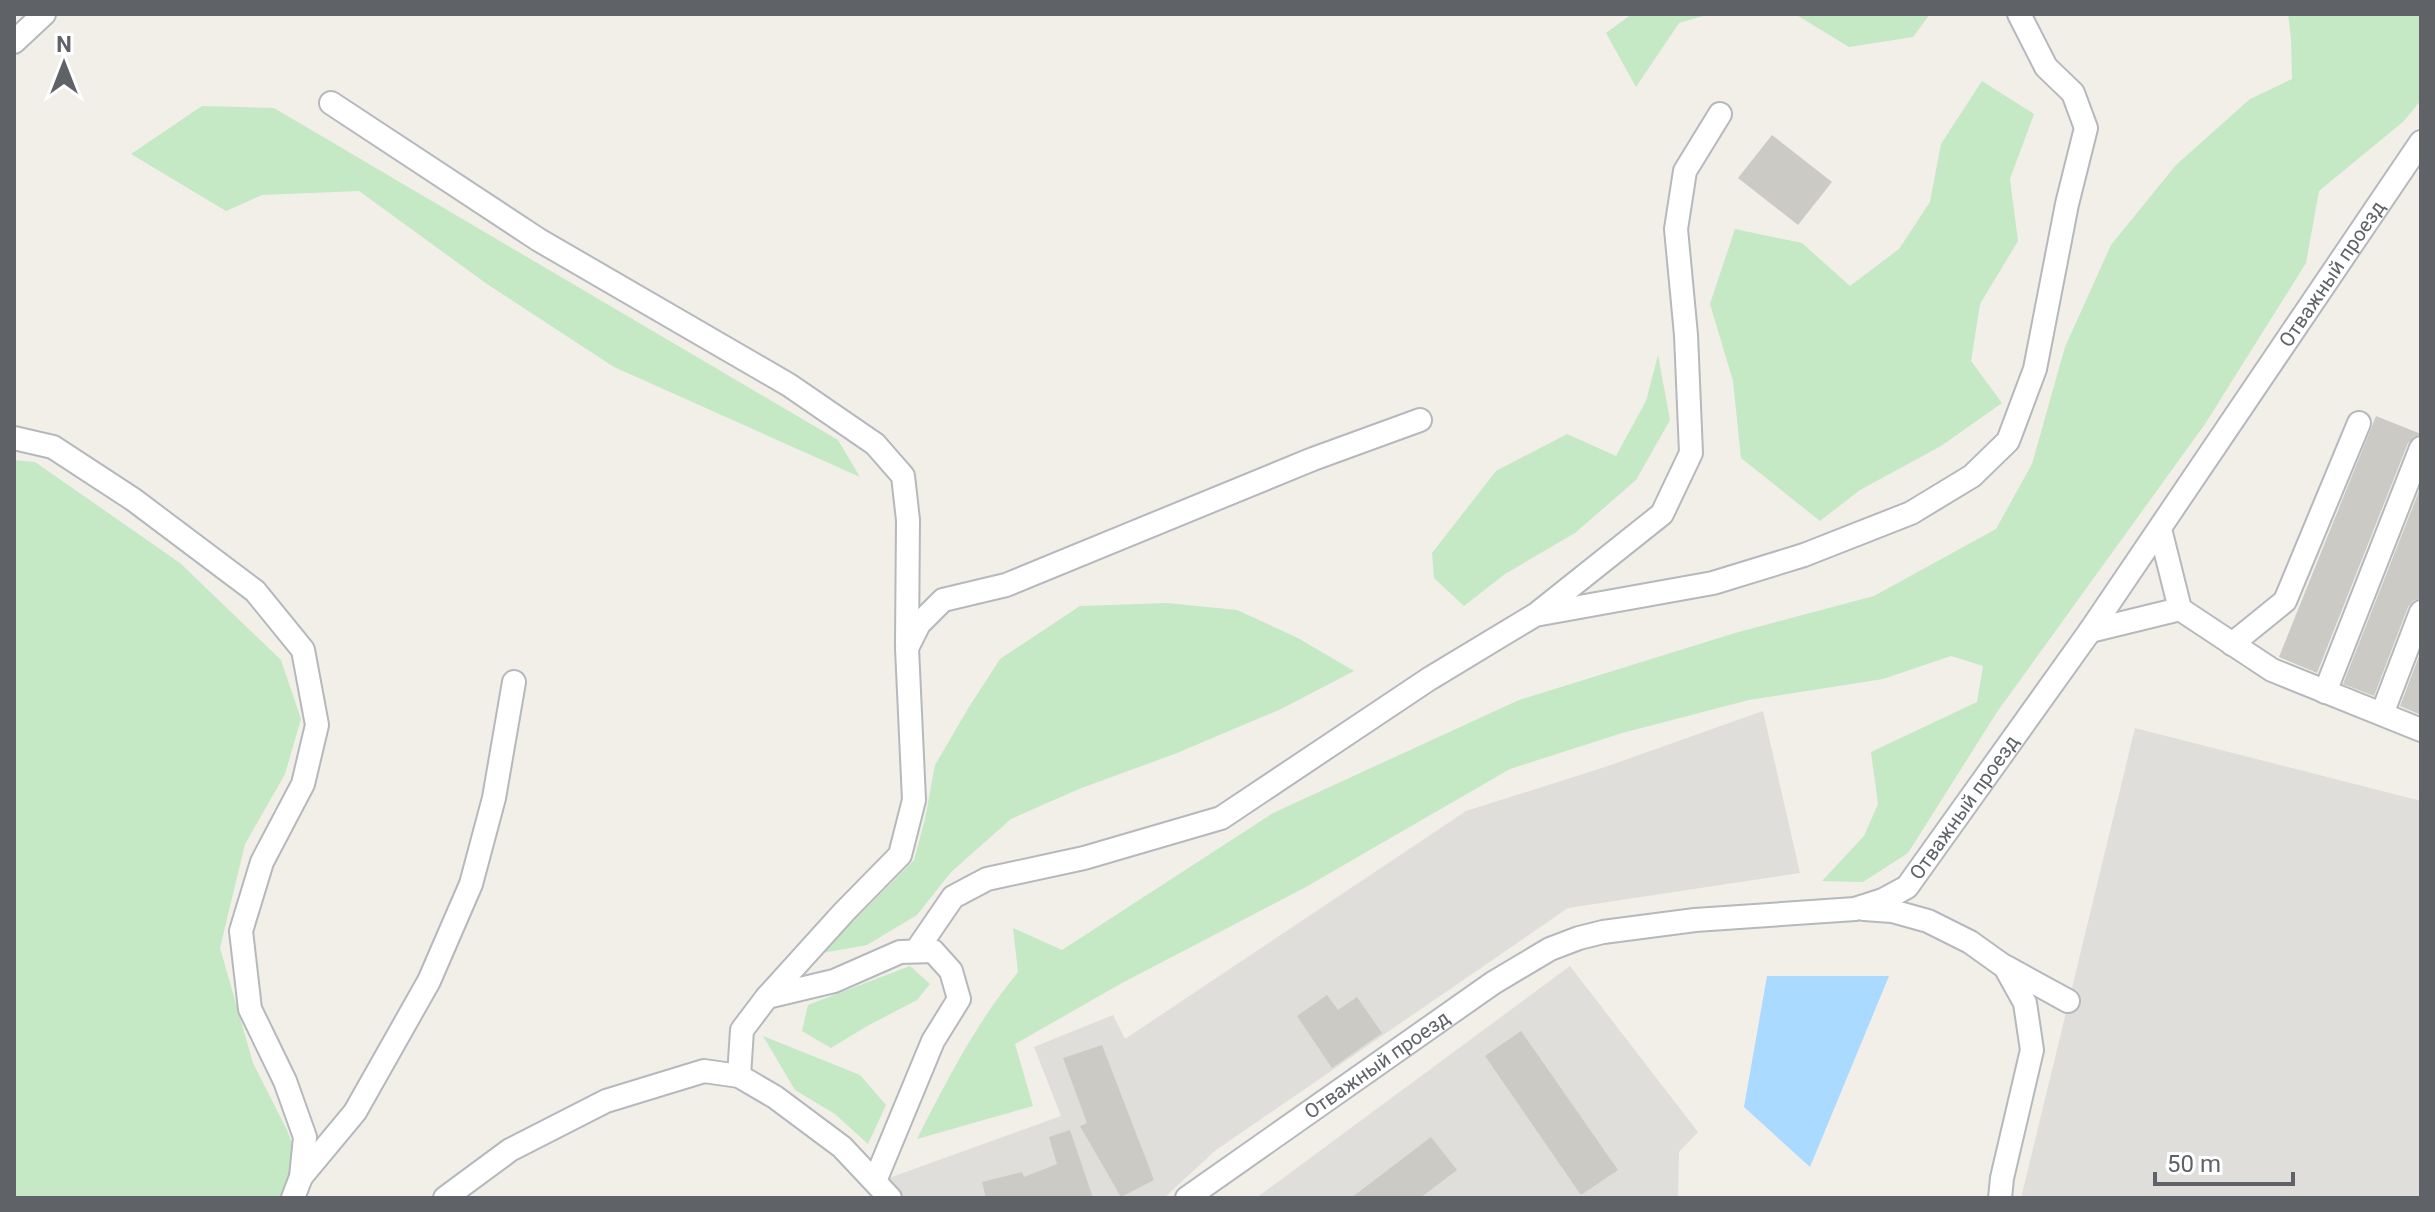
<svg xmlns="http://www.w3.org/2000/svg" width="2435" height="1212" font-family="Roboto,sans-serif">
	<rect width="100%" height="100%" fill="#f1efe8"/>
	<!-- industrial -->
	<g fill="#e0deda">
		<polygon points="1763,711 1800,873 1568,908 1216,1150 1164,1198 874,1198 889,1178 1061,1116 1034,1047 1113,1015 1125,1039 1466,811 1605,767"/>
		<polygon points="2135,728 2421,801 2421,1198 2021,1198"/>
		<polygon points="1570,966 1698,1132 1679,1152 1678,1198 1256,1198"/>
	</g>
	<!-- green -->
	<g fill="#c5e8c5">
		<polygon points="1632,14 1710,14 1679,23 1636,87 1606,33"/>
		<polygon points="1795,14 1930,14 1913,37 1849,47"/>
		<path d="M2288,14H2421V100L2404,121L2319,191L2306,263L2205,424L1997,712L1908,853L1863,882L1822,881L1864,836L1878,804L1871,752L1977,702L1983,666L1951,656L1883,679L1749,700L1622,733L1510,769L1304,888L1122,983L1015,1044L1033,1106L917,1139C947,1080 976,1023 1018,972L1013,928L1062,950L1273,813L1519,700L1735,633L1874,596L1996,529L2032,464L2065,347L2111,245L2176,165L2250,99L2292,79L2291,38Z"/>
		<polygon points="1982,81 2034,114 2010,179 2018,241 1980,304 1971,361 2002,403 1941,446 1860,490 1820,521 1741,458 1733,381 1710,304 1735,229 1802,243 1850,286 1899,249 1930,202 1941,144"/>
		<polygon points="202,106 274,108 838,440 860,477 614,367 487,284 359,191 262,195 226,211 131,154"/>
		<polygon points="1658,355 1670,420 1636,480 1575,533 1505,574 1464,606 1434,578 1432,553 1496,471 1567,434 1616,456 1646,401"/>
		<polygon points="14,460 35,462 180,563 281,660 301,719 285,774 245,844 220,948 253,1063 287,1130 302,1171 278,1198 14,1198"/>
		<polygon points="1167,603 1237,610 1298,638 1354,671 1281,709 1177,753 1079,789 1011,819 951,872 917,915 867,945 822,953 914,860 925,819 935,765 969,707 1000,659 1080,606"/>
		<polygon points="910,966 930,984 917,1000 869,1025 831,1048 802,1031 808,1005"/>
		<polygon points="763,1036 860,1075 886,1105 868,1144 835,1114 795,1090"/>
	</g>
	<!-- water -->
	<polygon fill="#aadaff" points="1767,976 1889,976 1810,1167 1744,1107"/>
	<!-- building -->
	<g fill="#cccac5">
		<polygon points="1772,135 1832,182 1798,225 1738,178"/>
		<polygon points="2376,416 2421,434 2413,437 2408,443 2317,673 2279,657"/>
		<polygon points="2421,486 2421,598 2413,601 2408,607 2374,696 2343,684"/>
		<polygon points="2421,651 2421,715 2400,706"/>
		<polygon points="1327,995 1338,1010 1357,997 1382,1033 1332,1068 1297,1016"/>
		<polygon points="1521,1031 1618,1170 1581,1195 1485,1056"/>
		<polygon points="1102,1045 1154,1180 1121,1197 1080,1126 1087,1123 1063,1058"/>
		<polygon points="1070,1130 1093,1198 986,1198 982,1182 1022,1172 1024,1177 1057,1164 1049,1137"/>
		<polygon points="1431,1137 1457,1170 1420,1198 1351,1198"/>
	</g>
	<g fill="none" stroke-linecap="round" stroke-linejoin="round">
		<defs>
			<g id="minor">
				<polyline points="14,42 44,14"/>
				<polyline points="331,103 539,240 789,385 875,444 903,476 908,520 907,643"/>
				<polyline points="14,438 53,447 134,500 255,591 303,650 317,725 303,784 262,862 241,931 250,1009 285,1081 305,1137 301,1177 293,1198"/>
				<polyline points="2160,529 2180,609 2272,670 2421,730"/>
				<polyline points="1539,612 1662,514 1691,453 1686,335 1676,229 1685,171 1720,114"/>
				<polyline points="2090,631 2180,609"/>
				<polyline points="2232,644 2285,601 2359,423"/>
				<polyline points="2325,692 2421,448"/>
				<polyline points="2382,714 2421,612"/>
				<polyline points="1864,909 1892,911 1928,921 1970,942 2005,967 2025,1003 2032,1050 2002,1178 2000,1198"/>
				<polyline points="916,951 953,897 987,879 1084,858 1221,818 1429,679 1535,615 1713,583 1804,555 1911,513 1972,476 2008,441 2035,369 2067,204 2086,128 2073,93 2046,67 2019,14"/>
				<polyline points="2006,967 2068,1001"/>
				<polyline points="767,997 844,912 900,855 914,800 907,648 919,624 943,600 1006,585 1313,459 1420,420"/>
				<polyline points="739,1076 742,1030 767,997 834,981 900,952 933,951 951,971 959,999 933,1041 875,1181"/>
				<polyline points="301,1177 355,1112 429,981 471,884 494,798 514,682"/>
				<polyline points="445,1198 510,1150 606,1101 704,1071 739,1076 775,1097 842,1147 890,1198"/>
				<path id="s1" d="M1187,1198L1493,983L1550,949L1579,938L1603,932L1695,920L1855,909L1883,900L1907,887L2090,631L2421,142"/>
			</g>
		</defs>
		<!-- minor casing -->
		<use href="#minor" stroke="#b5b8bc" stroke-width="26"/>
		<!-- minor -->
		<use href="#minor" stroke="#fff" stroke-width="22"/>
	</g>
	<g text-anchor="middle" stroke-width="6" stroke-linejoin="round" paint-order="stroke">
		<!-- street labels -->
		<g font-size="20" fill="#5f6368" stroke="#fff">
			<text dy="7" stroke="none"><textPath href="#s1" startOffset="1552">Отважный проезд</textPath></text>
			<text dy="7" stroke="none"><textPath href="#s1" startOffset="904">Отважный проезд</textPath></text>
			<text dy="7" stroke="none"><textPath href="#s1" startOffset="232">Отважный проезд</textPath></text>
		</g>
	</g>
	<!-- border -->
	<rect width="2435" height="1212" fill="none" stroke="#5f6368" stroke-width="32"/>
	<!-- north arrow -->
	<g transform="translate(64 64)" stroke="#ffffff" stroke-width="6" paint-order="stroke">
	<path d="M0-6L14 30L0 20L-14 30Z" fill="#5f6368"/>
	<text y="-12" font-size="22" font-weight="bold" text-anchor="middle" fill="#5f6368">N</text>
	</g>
	<!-- scale -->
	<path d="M2155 1172v12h138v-12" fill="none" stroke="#5f6368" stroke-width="4"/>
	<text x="2167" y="1172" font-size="24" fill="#5f6368" stroke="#ffffff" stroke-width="6" paint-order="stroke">50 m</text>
</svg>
